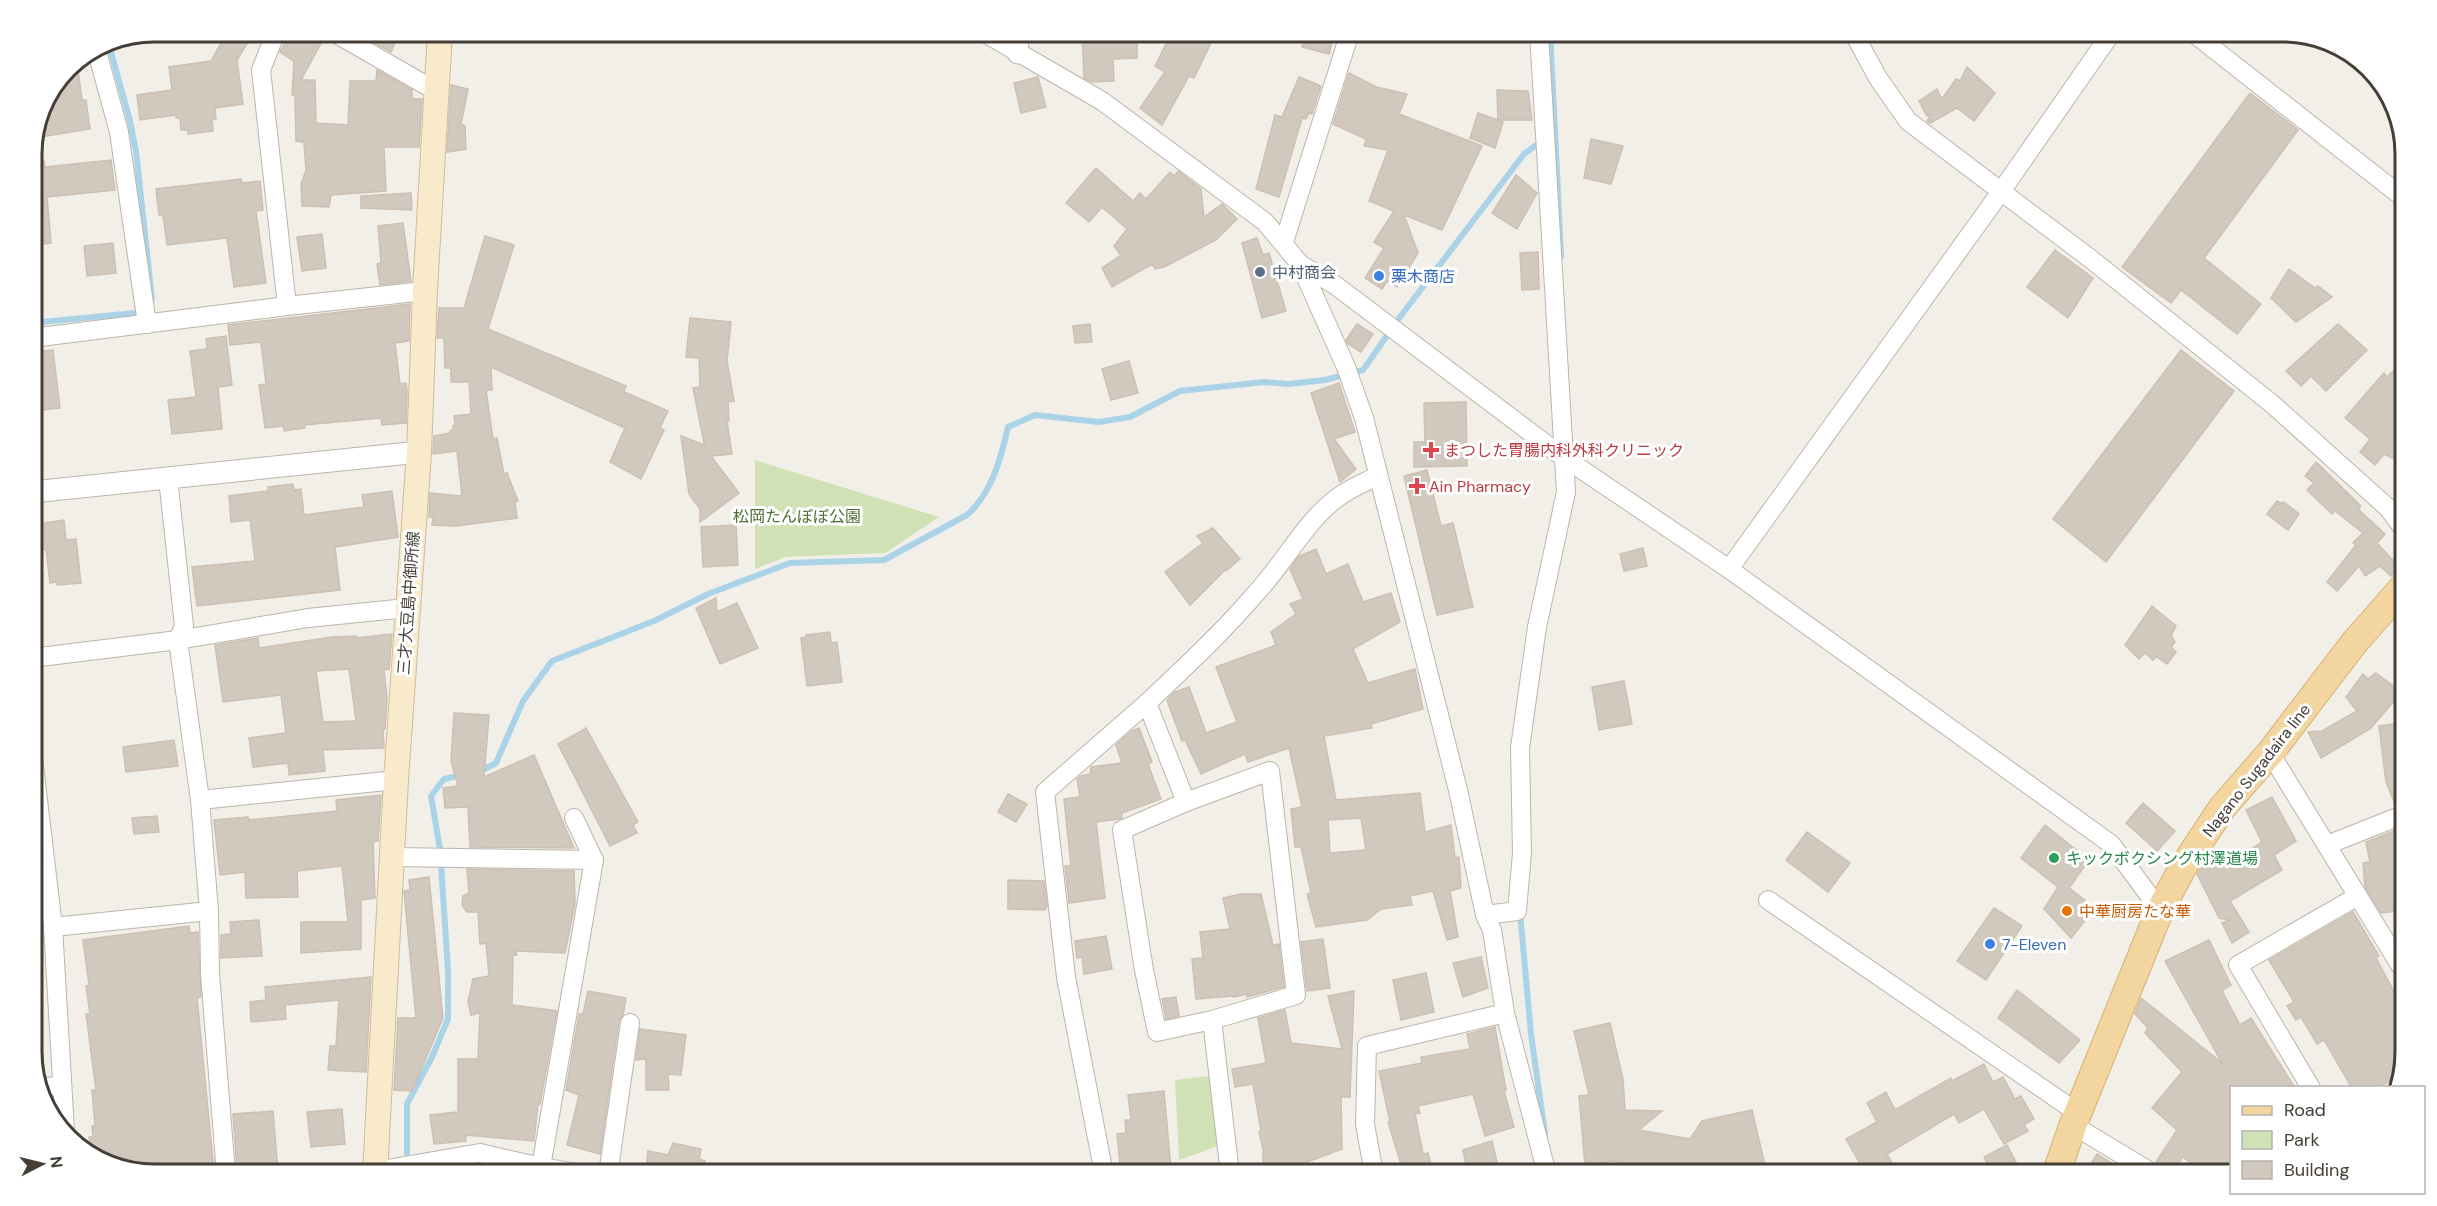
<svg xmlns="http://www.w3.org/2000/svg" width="2437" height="1206" font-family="'DM Sans','Noto Sans JP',sans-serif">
	<rect width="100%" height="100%" fill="#f2eee8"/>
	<!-- green -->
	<g fill="#d0e2b5">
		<polygon points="755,460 939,517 885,553 785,557 755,569"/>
		<polygon points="1210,1076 1218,1146 1179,1160 1175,1080"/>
	</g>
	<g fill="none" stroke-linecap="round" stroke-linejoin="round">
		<!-- stream -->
		<g stroke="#aad3e8" stroke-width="6">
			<polyline points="1550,32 1555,131 1553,132"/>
			<polyline points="108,41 130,121 136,151 152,299"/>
			<polyline points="1555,131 1561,256"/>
			<polyline points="32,323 135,313"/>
			<path d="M479,772L496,763L523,701L552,661L654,621L708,594L790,563L884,560L967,515C992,493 1001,458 1008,427L1035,415L1099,422L1130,417L1180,391L1264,382L1288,384L1325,380L1363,370L1400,317L1524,154L1535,146"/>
			<polyline points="1520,912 1531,1034 1545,1134"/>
			<polyline points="407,1153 407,1104 432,1057 448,1019 448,970 440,849 431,796 444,779 463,775"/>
		</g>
	</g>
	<!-- building -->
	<g fill="#d2c9be" stroke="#ccc0b2" stroke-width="1.5" fill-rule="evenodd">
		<polygon points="227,32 254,32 237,60 243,104 215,108 216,119 212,119 213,131 188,134 188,130 181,130 180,118 176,118 176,115 140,120 137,95 172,90 169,67 211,61"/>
		<polygon points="291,32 316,32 324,38 301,80 315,80 316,123 348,125 350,81 376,81 377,70 412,90 412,99 422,99 419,147 384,147 386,191 331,195 329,207 302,206 301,184 306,170 304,142 296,141 295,96 292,95 294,61 280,52"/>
		<polygon points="355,32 400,32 391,52"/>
		<polygon points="1082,32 1137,32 1137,58 1113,59 1114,81 1092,82 1084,78"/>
		<polygon points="1175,32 1194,32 1206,37 1204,40 1211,43 1194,78 1189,76 1162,125 1140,108 1165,72 1155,66 1168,40"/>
		<polygon points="1306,32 1335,32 1329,54 1302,47"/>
		<polygon points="1967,67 1995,93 1974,121 1957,108 1930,123 1927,121 1931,114 1927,116 1919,101 1937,89 1942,99 1956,79 1960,81"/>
		<polygon points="78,70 82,100 86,100 90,129 34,138 44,100 64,72"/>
		<polygon points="1349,73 1376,87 1407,94 1399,114 1482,146 1442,230 1404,215 1418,253 1397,287 1387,281 1382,289 1365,278 1384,248 1374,242 1394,211 1369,201 1388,150 1364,146 1366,139 1333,124"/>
		<polygon points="1038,77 1046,107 1021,113 1014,83"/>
		<polygon points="1299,77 1321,86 1312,114 1309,113 1306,119 1302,118 1279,197 1256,189 1275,115 1282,117"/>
		<polygon points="451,85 468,89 461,124 465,126 466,149 447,152"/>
		<polygon points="1497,90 1528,91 1532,120 1498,120"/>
		<polygon points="2250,93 2298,130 2204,258 2261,304 2237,334 2181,290 2171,303 2122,267"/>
		<polygon points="1478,113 1503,122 1495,148 1470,138"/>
		<polygon points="1591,139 1623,146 1611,184 1584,178"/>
		<polygon points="111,160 115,190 47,197 51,243 32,245 32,162 44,161 45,167"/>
		<polygon points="1096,168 1133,201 1140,193 1146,199 1170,172 1174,176 1178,171 1201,189 1204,217 1222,204 1237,219 1216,240 1164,267 1155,269 1152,264 1112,287 1102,268 1121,255 1114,246 1127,229 1102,207 1089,222 1066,203"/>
		<polygon points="1516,175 1537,193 1517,229 1492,213"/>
		<polygon points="241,179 242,183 260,181 263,210 256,211 266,283 234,287 227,238 167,245 163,215 159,215 156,189"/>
		<polygon points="411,193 412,210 361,208 361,196"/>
		<polygon points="403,223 411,281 380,285 377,264 381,263 378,226"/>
		<polygon points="322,234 326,268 302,271 297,237"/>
		<polygon points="485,236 514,245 488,329 626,386 624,392 668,411 660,428 664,430 641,479 610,462 625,428 491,367 492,390 486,390 493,439 497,438 504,474 507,473 518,501 515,502 517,518 456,526 432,525 433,517 429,517 430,493 462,496 457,451 433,454 434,436 451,433 450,431 453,430 453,426 455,425 454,416 471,414 469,382 451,382 451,368 445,368 444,338 437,338 439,308 464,308"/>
		<polygon points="1257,238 1263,255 1269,253 1286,311 1262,318 1242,243"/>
		<polygon points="113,243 116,273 87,276 84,246"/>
		<polygon points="2055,250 2093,278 2068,318 2027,287"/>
		<polygon points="1538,252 1539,289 1522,290 1520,253"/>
		<polygon points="2289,269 2315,288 2318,286 2332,297 2296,322 2271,298"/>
		<polygon points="410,304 409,341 395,343 400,384 406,383 407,390 406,423 382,425 381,418 304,425 305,428 284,431 283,426 265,428 259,385 266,384 261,342 230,345 228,325"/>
		<polygon points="690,318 731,322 727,361 734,401 728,402 729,421 727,421 732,454 711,456 739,493 700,522 700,509 689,494 681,436 702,444 705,448 693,388 700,387 699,358 686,357"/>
		<polygon points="1090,324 1092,342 1075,343 1073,326"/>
		<polygon points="1357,324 1373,334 1361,352 1348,344 1346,340"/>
		<polygon points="2338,324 2367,350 2326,391 2311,376 2301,386 2286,371"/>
		<polygon points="226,336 232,385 218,387 222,429 172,434 168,400 196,397 190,351 207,349 206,339"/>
		<polygon points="53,350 60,408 42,410 41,402 32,403 32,352"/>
		<polygon points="2181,350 2234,391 2106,562 2053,519"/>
		<polygon points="1129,361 1138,393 1111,400 1102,369"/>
		<polygon points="2393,371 2405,384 2405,464 2384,454 2375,465 2360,452 2370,439 2345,418 2384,373 2387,377"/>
		<polygon points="1339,383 1355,432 1334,439 1356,469 1340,482 1311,393"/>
		<polygon points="1466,402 1467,466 1414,467 1414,442 1425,442 1424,403"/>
		<polygon points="2316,462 2361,506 2358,509 2385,534 2377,543 2399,567 2391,576 2380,566 2365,576 2359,566 2337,591 2327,582 2356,545 2353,543 2363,533 2335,511 2332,514 2307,490 2314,483 2305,476"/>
		<polygon points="1427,470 1441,526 1453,523 1473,607 1437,615 1404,476"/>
		<polygon points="293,484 294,490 301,489 304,515 364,507 362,495 392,491 398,537 335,547 340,590 197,606 192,567 255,561 250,520 231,522 229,496 268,491 268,487"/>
		<polygon points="2277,501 2281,503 2284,502 2299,514 2288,530 2267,514"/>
		<polygon points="64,520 66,540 76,539 81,583 57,585 57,582 50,583 46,549 32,551 32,525"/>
		<polygon points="736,525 738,565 703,567 701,527"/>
		<polygon points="1213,528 1240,559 1226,571 1225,570 1190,605 1165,572 1203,543 1197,536"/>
		<polygon points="1643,548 1647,566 1624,571 1620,554"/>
		<path d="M1316,549L1326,574L1348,564L1363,602L1391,593L1400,622L1353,649L1368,683L1415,669L1423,709L1371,724L1372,728L1324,736L1336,800L1420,793L1425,832L1451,825L1455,858L1459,857L1461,888L1450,891L1458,937L1447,940L1433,891L1410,896L1412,905L1381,909L1367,920L1316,927L1307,894L1311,893L1301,847H1295L1291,809L1302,807L1289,748L1248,762L1245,754L1201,774L1185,740L1182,741L1167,700L1175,692L1189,687L1206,733L1237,722L1216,667L1276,645L1271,632L1296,614L1290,604L1303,599L1290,569L1299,556ZM1361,818L1366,850L1330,853L1328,820Z"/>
		<polygon points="716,598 717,612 737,603 758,648 720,664 696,608"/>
		<polygon points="2152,606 2176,626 2171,636 2175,642 2171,647 2176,652 2167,664 2157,657 2153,660 2145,653 2139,659 2125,645"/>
		<polygon points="830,632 831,643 837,642 842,682 807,686 801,638 806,637 806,635"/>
		<path d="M392,634L389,669L384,670L387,698L385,729H383L384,748L323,750L325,771L289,775L288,763L253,767L249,738L286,733L281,695L223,702L215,645L258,638L259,648L332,637L356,636V638ZM349,669L356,721L323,722L316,671Z"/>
		<polygon points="2376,673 2396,688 2392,697 2396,699 2370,729 2321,758 2308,732 2322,731 2357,711 2346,697 2363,674 2368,679"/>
		<polygon points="1624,681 1632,724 1599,730 1592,687"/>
		<polygon points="454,713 489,715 484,777 534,755 574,848 470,847 468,807 445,808 443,788 458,786 451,761"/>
		<polygon points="2401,723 2405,762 2405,803 2396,806 2386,782 2379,726"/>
		<polygon points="586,728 638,822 633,825 637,833 610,846 558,744"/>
		<polygon points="1139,728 1152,762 1148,764 1161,799 1122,813 1122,818 1119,819 1096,822 1105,898 1069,903 1065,866 1071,866 1064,799 1080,797 1077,779 1081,776 1090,774 1091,767 1122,763 1116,745 1132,731"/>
		<polygon points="174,740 178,766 126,772 123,747"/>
		<polygon points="1008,794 1027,804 1016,822 998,812"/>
		<polygon points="381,795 378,841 373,842 375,898 361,900 361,949 301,953 301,922 348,922 342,866 297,871 298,897 246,898 245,872 220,875 214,820 248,817 249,820 337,811 336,800"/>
		<polygon points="2272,797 2296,841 2274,855 2282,870 2230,901 2249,932 2232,943 2222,923 2229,920 2219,918 2197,874 2212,851 2225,866 2262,842 2246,810"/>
		<polygon points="2143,803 2175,831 2157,851 2126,823"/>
		<polygon points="157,816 159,832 134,834 132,818"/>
		<polygon points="2045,825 2089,860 2069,888 2095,908 2071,938 2044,909 2058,887 2021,858"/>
		<polygon points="2399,829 2405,867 2405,910 2381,913 2365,887 2363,863 2370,862 2366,842"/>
		<polygon points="1807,832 1850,863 1828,892 1786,860"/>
		<polygon points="467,869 574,871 575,904 565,953 516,951 517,955 513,955 512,1005 557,1011 540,1104 538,1104 534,1141 466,1135 466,1141 434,1144 430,1115 458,1112 458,1059 478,1059 480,1013 471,1015 468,1002 473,979 489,976 486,943 480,944 478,912 467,912 462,905 463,896 469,893"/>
		<polygon points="429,877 443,1018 412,1091 394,1090 398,1018 416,1018 404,891 410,890 409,880"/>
		<polygon points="1008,880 1044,881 1047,906 1045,910 1008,909"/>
		<polygon points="1241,894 1261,894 1273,945 1279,944 1284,987 1247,997 1247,994 1234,997 1234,996 1196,999 1192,959 1203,958 1200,932 1230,929 1223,898"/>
		<polygon points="1994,908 2022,926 1986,980 1957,961"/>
		<polygon points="2353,912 2379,956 2376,958 2405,1012 2406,1052 2400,1074 2378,1088 2352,1088 2324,1040 2317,1044 2301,1017 2296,1020 2287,1006 2294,1002 2269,960"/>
		<polygon points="259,920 262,956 221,958 221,935 231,934 230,922"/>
		<polygon points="189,926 190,933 198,932 198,936 201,997 197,998 214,1171 212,1172 212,1174 154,1174 100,1162 92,1154 89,1137 93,1137 92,1126 95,1126 92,1090 96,1090 86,1014 90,1014 86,986 89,985 83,940"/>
		<polygon points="1106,936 1112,969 1084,974 1082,957 1077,958 1075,941"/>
		<polygon points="1323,939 1330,988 1307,991 1301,942"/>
		<polygon points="2209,940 2231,985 2222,991 2240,1025 2251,1018 2295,1088 2232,1088 2232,1174 2205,1174 2183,1157 2170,1174 2165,1174 2164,1168 2156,1162 2177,1130 2152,1108 2182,1072 2145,1033 2148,1028 2135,1014 2141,998 2222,1063 2165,961"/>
		<polygon points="1481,957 1488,988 1463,997 1453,963"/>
		<polygon points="1426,973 1434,1012 1401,1020 1393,980"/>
		<polygon points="371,977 366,1072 328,1070 330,1046 336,1046 339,1000 285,1005 286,1019 251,1022 250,1002 266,1000 265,987"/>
		<polygon points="2017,990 2080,1040 2059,1063 1998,1018"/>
		<polygon points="588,991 626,998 623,1015 619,1021 600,1154 567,1145 579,1095 566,1090 579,1014 583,1014"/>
		<polygon points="1354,991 1350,1097 1341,1097 1342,1149 1288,1169 1288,1173 1263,1174 1263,1149 1259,1132 1261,1131 1253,1084 1235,1087 1232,1069 1266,1063 1258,1018 1285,1010 1291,1043 1342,1049 1328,996"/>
		<polygon points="1176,997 1179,1016 1166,1019 1162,999"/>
		<polygon points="1610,1023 1623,1079 1625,1110 1662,1111 1639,1130 1690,1139 1702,1121 1752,1110 1767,1174 1618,1174 1616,1161 1585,1165 1579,1096 1589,1095 1574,1031"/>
		<polygon points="1495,1027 1506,1090 1504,1091 1514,1127 1485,1136 1473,1094 1418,1106 1420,1113 1415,1114 1423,1154 1428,1153 1433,1174 1404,1174 1388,1122 1390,1122 1379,1071 1422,1063 1421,1057 1470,1049 1467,1034"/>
		<polygon points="640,1029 686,1035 681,1075 668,1074 669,1090 646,1090 646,1059 636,1060"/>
		<polygon points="1984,1064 1993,1082 2003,1077 2015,1099 2021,1096 2034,1119 2024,1125 2028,1131 2004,1144 1984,1109 1959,1123 1954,1114 1887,1154 1898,1174 1866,1174 1846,1139 1877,1122 1867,1103 1886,1092 1895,1110 1951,1078 1952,1081"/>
		<polygon points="1164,1091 1171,1169 1121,1174 1117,1134 1126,1133 1125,1120 1131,1120 1128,1095"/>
		<polygon points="342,1109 345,1144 311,1147 307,1112"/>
		<polygon points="273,1111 278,1172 252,1174 251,1168 237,1170 233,1114"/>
		<polygon points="1492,1141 1500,1174 1468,1174 1463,1150"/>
		<polygon points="673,1143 701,1149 699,1159 705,1161 702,1174 664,1174 646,1171 648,1151 668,1155"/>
		<polygon points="2007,1145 2019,1168 2007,1174 1993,1174 1984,1157"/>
		<polygon points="2097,1154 2128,1174 2084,1174"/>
	</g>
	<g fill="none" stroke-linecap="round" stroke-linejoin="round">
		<defs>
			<g id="minor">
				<polyline points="276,32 261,70 287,306"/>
				<polyline points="333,32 436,91"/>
				<polyline points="983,32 1102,101 1265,222 1300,264 1346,367 1364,418 1458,790 1485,915 1492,930 1505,1013 1547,1174"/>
				<polyline points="1853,32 1878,78 1908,121 2092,260 2271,403 2388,508 2405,531"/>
				<polyline points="2192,32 2405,199"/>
				<polyline points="96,48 119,132 147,324"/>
				<polyline points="1284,242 1350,32"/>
				<polyline points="1300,264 1335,285 1563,457 1729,569 2000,193 2112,32"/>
				<polyline points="32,338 287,306 425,291"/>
				<polyline points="168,478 184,626 178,640 200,800 209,911 210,974 226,1174"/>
				<polyline points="1729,569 2111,844 2160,910"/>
				<polyline points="32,658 178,640 308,618 407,608"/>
				<polyline points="32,749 53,927 65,1131"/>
				<polyline points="2270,753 2405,973"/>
				<polyline points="200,800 396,780"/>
				<path d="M1186,802L1147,703C1185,667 1223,632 1257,592C1285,562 1304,523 1337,498C1348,489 1364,483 1377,476"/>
				<polyline points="574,818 594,860"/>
				<polyline points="2327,845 2405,814"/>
				<polyline points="1768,900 2078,1113"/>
				<polyline points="1485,915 1517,911 1522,853 1520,748 1537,627 1566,492 1539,32"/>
				<polyline points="53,927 209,911"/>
				<polyline points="1212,1020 1296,995 1270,771 1186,802 1122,830 1144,970 1157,1032 1212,1020 1230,1174"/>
				<polyline points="41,1088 62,1085"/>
				<polyline points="2311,1088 2238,965 2358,896"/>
				<polyline points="2073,1125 2154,1174"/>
				<polyline points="541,1167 583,1174"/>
				<polyline points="358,1174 480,1153 541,1167 594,860 393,857"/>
				<polyline points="598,1174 609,1168 630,1023"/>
				<polyline points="1104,1174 1066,977 1045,792 1147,703"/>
				<polyline points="1374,1174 1365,1124 1367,1046 1505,1013"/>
			</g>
			<g id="tertiary">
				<polyline points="1017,32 1018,53"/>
				<polyline points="32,492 419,452"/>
			</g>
			<polyline id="secondary" points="375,1174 396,780 419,452 425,291 440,32"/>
			<polyline id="primary" points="2056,1174 2073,1125 2160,910 2183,867 2222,808 2270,753 2354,643 2405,585"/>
		</defs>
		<!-- minor casing -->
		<use href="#minor" stroke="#bcb5ab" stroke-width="20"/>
		<!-- tertiary casing -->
		<use href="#tertiary" stroke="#bcb5ab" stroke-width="23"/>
		<!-- secondary casing -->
		<use href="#secondary" stroke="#ccbd9c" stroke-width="26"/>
		<!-- primary casing -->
		<use href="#primary" stroke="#d6b171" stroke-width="29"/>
		<!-- minor -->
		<use href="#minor" stroke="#fff" stroke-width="18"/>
		<!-- tertiary -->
		<use href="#tertiary" stroke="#fff" stroke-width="21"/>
		<!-- secondary -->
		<use href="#secondary" stroke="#f8eacb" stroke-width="24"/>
		<!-- primary -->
		<use href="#primary" stroke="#f3d69f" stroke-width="27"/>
	</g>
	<!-- markers -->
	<circle fill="#5c6f8a" stroke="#fff" stroke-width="2" cx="1260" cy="272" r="6"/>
	<g fill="#3f7fe0" stroke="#fff" stroke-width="2">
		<circle cx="1379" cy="276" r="6"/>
		<circle cx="1990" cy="944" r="6"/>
	</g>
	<g fill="#e0444e" stroke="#fff" stroke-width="2">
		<path d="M1428 441h6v6h6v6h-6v6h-6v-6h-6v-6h6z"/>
		<path d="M1414 477h6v6h6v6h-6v6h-6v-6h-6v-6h6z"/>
	</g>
	<circle fill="#2e9e5b" stroke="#fff" stroke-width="2" cx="2054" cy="858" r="6"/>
	<circle fill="#e8710a" stroke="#fff" stroke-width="2" cx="2067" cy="911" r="6"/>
	<g text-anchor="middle" stroke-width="6" stroke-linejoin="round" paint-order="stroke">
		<!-- service labels -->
		<g font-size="16" fill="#4e5e75" stroke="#fff" text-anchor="start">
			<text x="1272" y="278">中村商会</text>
		</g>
		<!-- shop labels -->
		<g font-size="16" fill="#366cbe" stroke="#fff" text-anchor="start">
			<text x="1391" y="282">栗木商店</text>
			<text x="2002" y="950">7-Eleven</text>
		</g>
		<!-- health labels -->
		<g font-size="16" fill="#be3a42" stroke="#fff" text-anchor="start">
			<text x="1444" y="456">まつした胃腸内科外科クリニック</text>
			<text x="1429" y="492">Ain Pharmacy</text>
		</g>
		<!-- park labels -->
		<g font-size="16" fill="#4d6f31" stroke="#fff">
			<text x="797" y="522">松岡たんぽぽ公園</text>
		</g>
		<!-- street labels -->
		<g font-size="16" fill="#443e37" stroke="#fff">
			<text transform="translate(408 603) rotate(-86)" y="6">三才大豆島中御所線</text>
			<text transform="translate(2256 770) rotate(-52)" y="6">Nagano Sugadaira line</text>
		</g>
		<!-- leisure labels -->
		<g font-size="16" fill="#27864d" stroke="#fff" text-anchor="start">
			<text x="2066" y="864">キックボクシング村澤道場</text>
		</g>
		<!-- food labels -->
		<g font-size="16" fill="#c56008" stroke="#fff" text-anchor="start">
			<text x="2079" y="917">中華厨房たな華</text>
		</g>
	</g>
	<!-- crop -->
	<path d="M0 0H2437V1206H0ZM154 42H2283A112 112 0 0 1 2395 154V1052A112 112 0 0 1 2283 1164H154A112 112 0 0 1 42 1052V154A112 112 0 0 1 154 42Z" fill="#fff" fill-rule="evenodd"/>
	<path fill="none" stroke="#443e37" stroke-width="3" d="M154 42H2283A112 112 0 0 1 2395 154V1052A112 112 0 0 1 2283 1164H154A112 112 0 0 1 42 1052V154A112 112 0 0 1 154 42Z"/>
	<!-- legend -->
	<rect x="2230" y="1086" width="195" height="108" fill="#ffffff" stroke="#b4b2af" stroke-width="1.5"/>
	<rect x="2242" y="1106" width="30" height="9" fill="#f3d69f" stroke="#b4b2af" stroke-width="1.5"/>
	<text x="2284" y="1116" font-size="18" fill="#443e37">Road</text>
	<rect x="2242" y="1131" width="30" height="18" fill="#d0e2b5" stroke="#b4b2af" stroke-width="1.5"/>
	<text x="2284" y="1146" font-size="18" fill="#443e37">Park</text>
	<rect x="2242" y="1161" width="30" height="18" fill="#d2c9be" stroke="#b4b2af" stroke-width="1.5"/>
	<text x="2284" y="1176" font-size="18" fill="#443e37">Building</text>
	<!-- north arrow -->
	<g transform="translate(42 1164) rotate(83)" stroke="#ffffff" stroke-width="4.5" paint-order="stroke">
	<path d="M0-4.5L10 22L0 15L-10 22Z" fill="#443e37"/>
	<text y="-9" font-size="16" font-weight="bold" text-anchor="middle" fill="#443e37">N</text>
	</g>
</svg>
